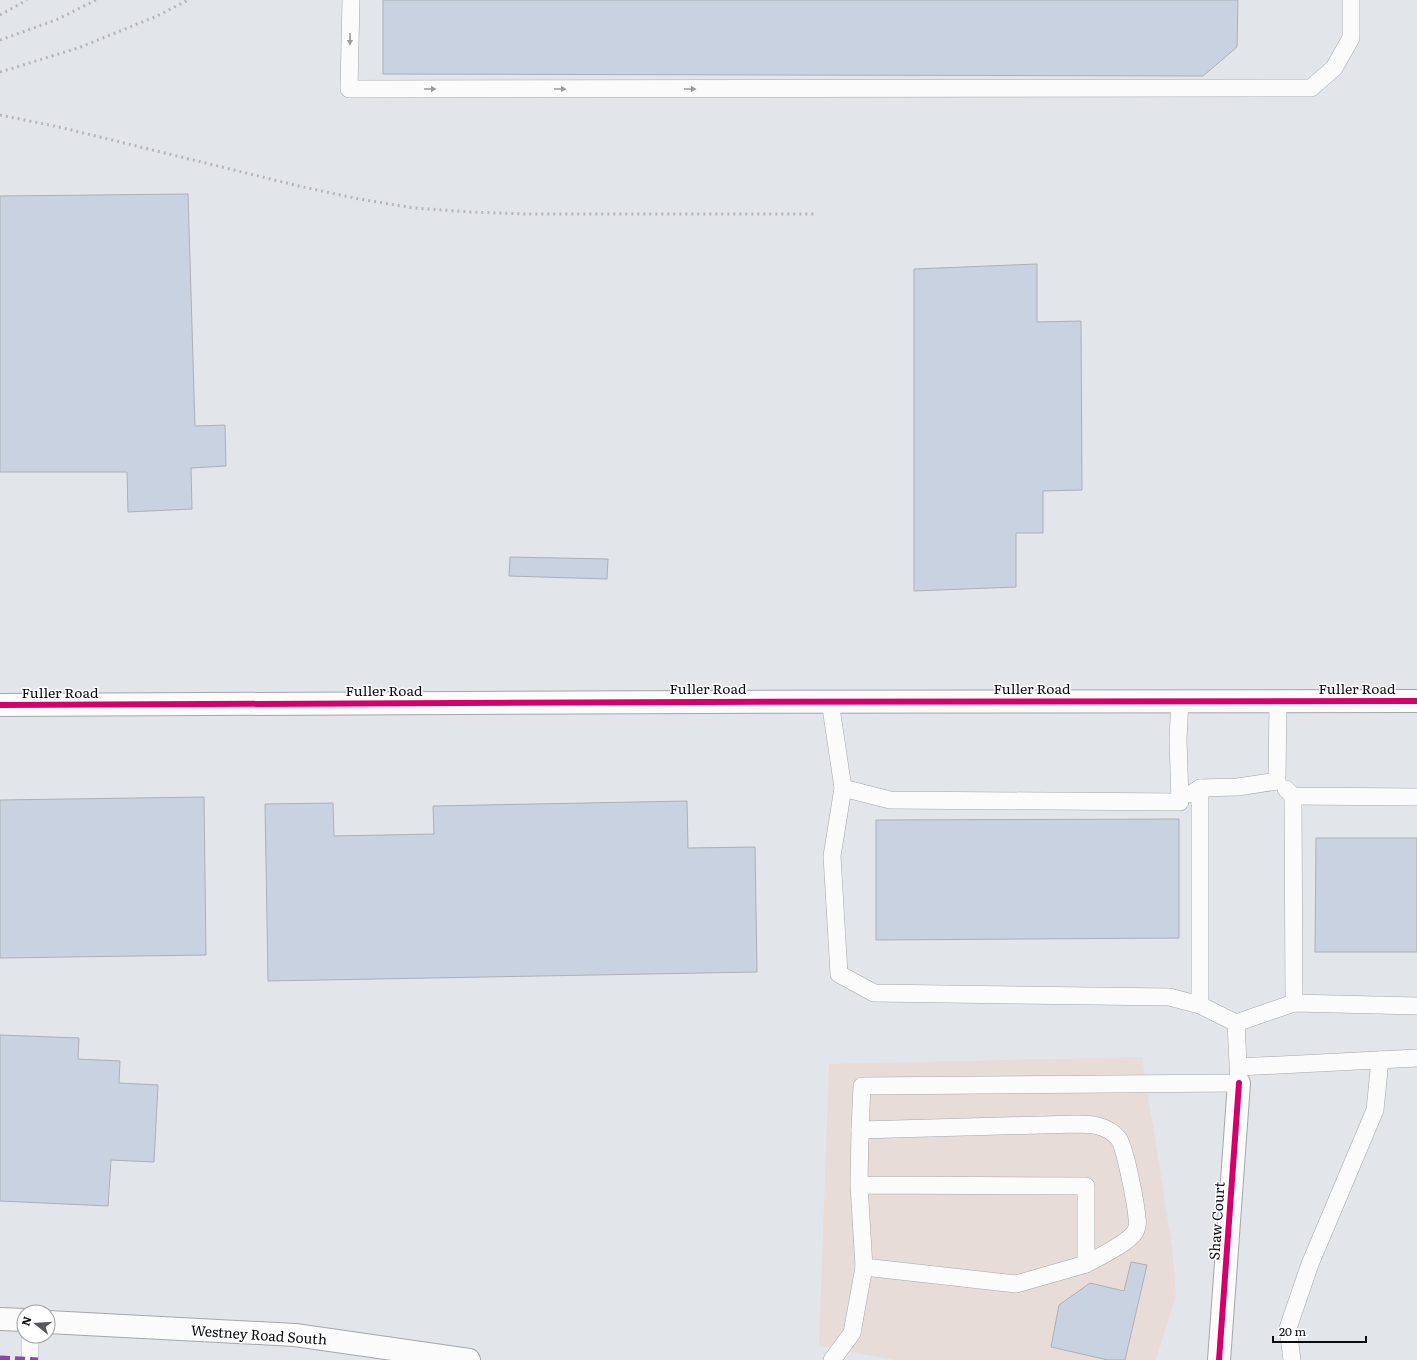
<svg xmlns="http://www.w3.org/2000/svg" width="1417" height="1360" font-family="Literata,serif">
	<rect width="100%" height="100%" fill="#e2e5ea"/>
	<!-- commercial -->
	<polygon fill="#e8dcd9" points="1142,1057 1172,1247 1176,1294 1156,1360 895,1360 819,1346 829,1064"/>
	<!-- building -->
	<g fill="#c9d2e0" stroke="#adb0b4">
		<polygon points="383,0 1238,0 1237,47 1203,76 383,74"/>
		<polygon points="188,194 195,426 225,425 226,466 191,468 192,509 128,512 127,472 0,472 0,196"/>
		<polygon points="1037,264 1037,322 1081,321 1082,490 1043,491 1043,533 1016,533 1016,587 914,591 914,269"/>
		<polygon points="510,557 608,559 607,579 509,576"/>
		<polygon points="204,797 206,955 0,958 0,800"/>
		<polygon points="687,801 688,848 755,847 757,972 268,981 265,804 333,803 334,836 434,834 433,806"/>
		<polygon points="1179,819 1179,938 876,940 876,820"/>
		<polygon points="1316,838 1417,838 1417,952 1315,952"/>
		<polygon points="0,1035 79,1038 78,1059 120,1061 119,1083 158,1085 154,1162 111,1160 108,1206 0,1201"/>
		<polygon points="1131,1262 1147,1265 1125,1360 1108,1360 1051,1347 1059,1305 1090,1283 1124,1291"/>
	</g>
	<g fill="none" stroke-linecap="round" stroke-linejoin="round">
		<defs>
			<g id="lane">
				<polyline points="351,0 349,89 1311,88 1334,68 1351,38 1351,0"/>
				<polyline points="830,701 843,788 890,800 1180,802 1178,739 1180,700"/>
				<polyline points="843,788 832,856 839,974 874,993 1169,997 1200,1005 1236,1023 1239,1083 862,1086 860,1130 859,1185 864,1267 1016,1284 1086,1264 1086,1186 859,1185"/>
				<polyline points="1286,789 1293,796 1417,797"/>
				<polyline points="1191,794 1200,788 1238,787 1277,781 1278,700"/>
				<polyline points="1293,796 1294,1003"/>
				<polyline points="1200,1005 1200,788"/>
				<polyline points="1236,1023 1294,1003 1417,1006"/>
				<polyline points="1239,1067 1417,1058"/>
				<path d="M860,1130L1076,1124C1091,1124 1107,1125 1118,1138C1125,1145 1136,1205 1137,1218C1138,1222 1137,1229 1135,1232C1128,1243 1099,1257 1086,1264"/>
				<polyline points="30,1360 30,1336"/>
				<polyline points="832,1360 852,1333 864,1267"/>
				<polyline points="1292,1360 1288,1328 1310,1264 1375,1110 1380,1060"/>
			</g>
			<g id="street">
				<path d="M0,705C472,703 945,700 1417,701"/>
				<polyline points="1219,1360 1239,1083"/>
			</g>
			<g id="secondary">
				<polyline points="0,1319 24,1320"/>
				<polyline points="48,1322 295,1335 469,1360"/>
			</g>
		</defs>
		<!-- lane casing -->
		<use href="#lane" stroke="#a4a6aa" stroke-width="18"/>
		<!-- street casing -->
		<use href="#street" stroke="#a4a6aa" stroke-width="24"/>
		<!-- secondary casing -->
		<use href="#secondary" stroke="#a4a6aa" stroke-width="24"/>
		<!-- lane -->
		<use href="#lane" stroke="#fbfbfc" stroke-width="17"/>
		<!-- street -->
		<use href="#street" stroke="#fbfbfc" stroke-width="22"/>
		<!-- secondary -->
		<use href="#secondary" stroke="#fbfbfc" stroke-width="22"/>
		<!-- rail -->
		<g stroke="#b6b6b8" stroke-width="3" stroke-dasharray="2 4" stroke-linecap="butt">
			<polyline points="0,15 27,0"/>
			<polyline points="0,40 56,20 96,0"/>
			<polyline points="0,72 78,48 157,16 188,0"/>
			<polyline points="0,115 59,127 303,187 359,199 414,208 471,212 526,214 816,214"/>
		</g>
		<!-- quiet -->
		<polyline stroke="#8e44ad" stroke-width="5" stroke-dasharray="10 5" stroke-linecap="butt" points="0,1358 38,1360"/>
		<defs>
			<g id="cycleway">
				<path d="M0,705C472,703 945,700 1417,701"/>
				<polyline points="1219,1360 1239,1083"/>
			</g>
		</defs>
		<!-- cycleway casing -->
		<use href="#cycleway" stroke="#fff" stroke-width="8"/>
		<!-- cycleway -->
		<use href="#cycleway" stroke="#d6006c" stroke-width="6"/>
	</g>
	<!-- one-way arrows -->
	<defs><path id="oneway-solid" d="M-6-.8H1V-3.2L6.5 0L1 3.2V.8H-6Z"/></defs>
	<g fill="#9b9b9d">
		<use href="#oneway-solid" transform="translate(350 39) rotate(91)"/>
		<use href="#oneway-solid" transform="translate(430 89)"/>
		<use href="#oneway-solid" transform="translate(560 89)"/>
		<use href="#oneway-solid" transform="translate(690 89)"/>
	</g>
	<g text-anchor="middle" stroke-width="3" stroke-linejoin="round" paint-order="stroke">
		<!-- street labels -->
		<g font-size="14" fill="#0a0c0f" stroke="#fff">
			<text x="708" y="694">Fuller Road</text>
			<text x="1032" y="694">Fuller Road</text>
			<text x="1357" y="694">Fuller Road</text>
			<text x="384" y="696">Fuller Road</text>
			<text x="60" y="698">Fuller Road</text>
			<text transform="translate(1217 1221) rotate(-86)" y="5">Shaw Court</text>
			<text transform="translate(259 1335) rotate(4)" y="5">Westney Road South</text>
		</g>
	</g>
	<!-- north arrow -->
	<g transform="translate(36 1324) rotate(287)"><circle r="19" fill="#ffffff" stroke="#9d9e9f"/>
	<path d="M0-3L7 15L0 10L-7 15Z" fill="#56585c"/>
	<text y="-6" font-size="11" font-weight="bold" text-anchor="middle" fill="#0a0c0f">N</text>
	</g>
	<!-- scale -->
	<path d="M1273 1336v6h93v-6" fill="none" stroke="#0a0c0f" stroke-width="2"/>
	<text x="1279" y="1336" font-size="12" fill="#0a0c0f" stroke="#ffffff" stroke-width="3" paint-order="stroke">20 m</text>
</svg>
